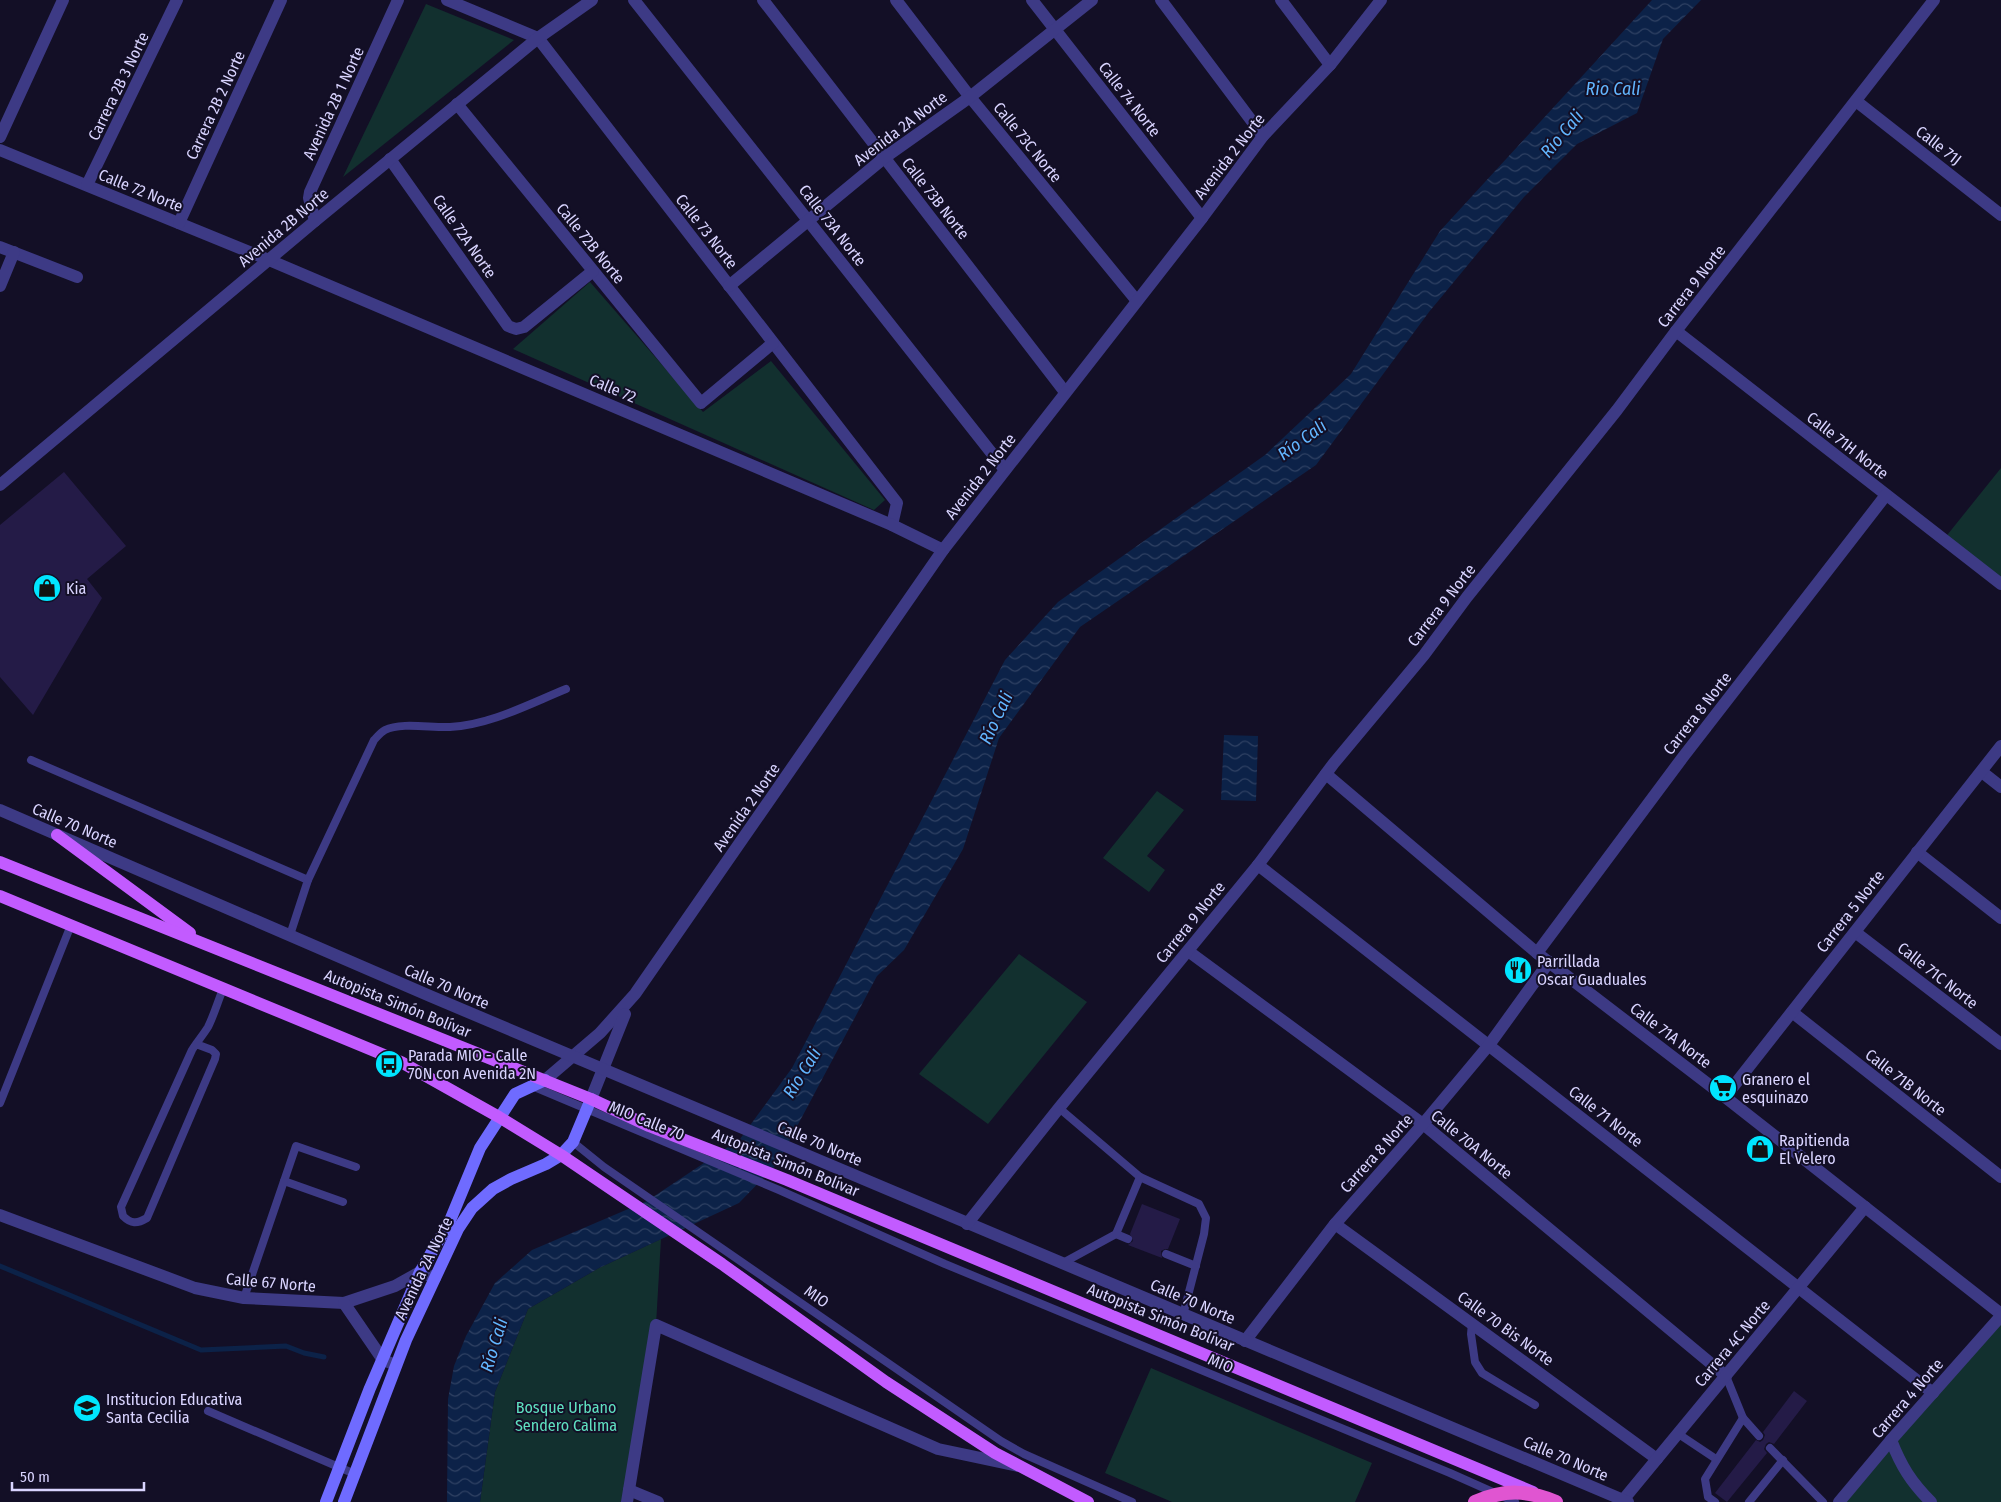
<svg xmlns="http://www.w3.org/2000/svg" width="2001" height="1502" font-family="'Fira Sans Condensed',sans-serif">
	<defs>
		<pattern id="water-waves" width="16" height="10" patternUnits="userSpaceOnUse" patternTransform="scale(1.25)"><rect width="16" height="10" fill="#0c2248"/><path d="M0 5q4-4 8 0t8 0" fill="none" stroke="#2f4163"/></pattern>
	</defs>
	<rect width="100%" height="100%" fill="#130f26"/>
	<!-- park -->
	<g fill="#12302f">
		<polygon points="426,4 514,40 343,177"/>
		<polygon points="590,282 703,412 771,361 885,500 874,510 513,349"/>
		<polygon points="2001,468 2001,584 1944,539"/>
		<polygon points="1157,791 1184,810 1147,856 1165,870 1149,892 1103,858"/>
		<polygon points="1019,954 1087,1002 988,1124 919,1074"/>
		<polygon points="661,1239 656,1325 627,1502 480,1502 495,1392 528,1309 599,1268"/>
		<polygon points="2001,1316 2001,1502 1839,1502"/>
		<polygon points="1151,1368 1372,1463 1355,1502 1172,1502 1105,1473"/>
	</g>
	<!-- water -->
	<g fill="url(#water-waves)">
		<polygon points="1652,0 1701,0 1663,39 1637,113 1577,144 1524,197 1429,312 1316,465 1080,627 999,738 963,849 904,950 877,976 777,1164 739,1203 599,1268 528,1309 495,1392 480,1502 447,1502 448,1399 454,1366 466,1336 495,1283 532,1250 647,1201 740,1139 792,1068 1005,660 1058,602 1265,455 1351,374 1440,231"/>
		<polygon points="1224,735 1258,736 1256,801 1221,800"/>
	</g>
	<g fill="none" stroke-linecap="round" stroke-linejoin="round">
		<!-- stream -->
		<polyline stroke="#0c2248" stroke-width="5" points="0,1266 201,1350 286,1346 304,1353 324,1357"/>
	</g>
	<!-- building -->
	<g fill="#241b47">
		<polygon points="64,472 126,546 87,579 102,598 33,715 0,677 0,525"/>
		<polygon points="1142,1204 1180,1219 1168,1249 1165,1249 1161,1251 1162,1258 1128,1245 1133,1241 1130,1234"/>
		<polygon points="1794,1391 1807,1401 1774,1444 1769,1442 1766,1444 1764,1449 1767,1453 1727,1502 1715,1493 1756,1440 1760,1442 1763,1440 1765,1435 1763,1432"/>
	</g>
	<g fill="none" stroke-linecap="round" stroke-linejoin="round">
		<!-- service -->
		<g stroke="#3d3a85" stroke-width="8">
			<polyline points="31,760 308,880 290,935"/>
			<path d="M308,880L374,740C377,737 381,732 385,730C401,722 431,728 450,727C490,725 529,704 566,689"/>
			<path d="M196,1044L212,1050L216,1054L215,1059L147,1218C137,1224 131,1224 123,1216L121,1207L192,1050C197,1042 203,1035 208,1027C214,1015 218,1001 223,989"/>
			<polyline points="532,1086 779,1190 945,1264 1450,1473 1515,1502"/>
			<polyline points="0,1103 71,925"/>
			<polyline points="1059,1108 1140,1177 1199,1204 1206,1218 1204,1234 1183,1315"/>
			<polyline points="573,1142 604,1167 1001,1441 1024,1454 1132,1502"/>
			<polyline points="284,1181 343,1202"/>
			<polyline points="1116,1234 1128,1239"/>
			<polyline points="1166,1254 1196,1266"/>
			<polyline points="1061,1264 1116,1234 1140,1177"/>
			<polyline points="244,1298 296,1146 356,1167"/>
			<polyline points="1472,1323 1471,1334 1475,1362 1482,1373 1535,1405"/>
			<polyline points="1726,1376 1743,1418"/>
			<polyline points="208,1411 355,1474"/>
			<polyline points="1677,1433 1716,1459"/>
			<polyline points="1770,1448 1823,1502"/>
			<polyline points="1715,1502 1708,1497 1705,1479 1743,1418 1759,1436"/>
			<polyline points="1749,1502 1783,1460"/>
		</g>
		<!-- minor -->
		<g stroke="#3d3a85" stroke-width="12">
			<polyline points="447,0 538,38 897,503 892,525"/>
			<polyline points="634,0 1005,470"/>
			<polyline points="763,0 1065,392"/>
			<polyline points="896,0 970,97 1137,301"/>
			<polyline points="1032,0 1202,218"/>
			<polyline points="1161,0 1263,136"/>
			<polyline points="1281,0 1330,65"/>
			<polyline points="1856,101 2001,215"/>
			<polyline points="457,104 701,403 773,343"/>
			<polyline points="0,137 63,0"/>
			<polyline points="0,150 269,260 892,525 943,550"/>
			<polyline points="390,159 508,326 516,329 524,327 593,271"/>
			<polyline points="87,185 177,0"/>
			<polyline points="315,221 309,198 310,192 398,0"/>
			<polyline points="179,223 281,0"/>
			<polyline points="0,247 77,277"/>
			<polyline points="0,286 14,252"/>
			<polyline points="729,286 884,158 970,97 1092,0"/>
			<polyline points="1676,331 2001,584"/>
			<polyline points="0,485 315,221 538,38 592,0"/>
			<polyline points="1982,772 2001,787"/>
			<polyline points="1326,774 1537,953 1725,1097 2001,1314"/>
			<polyline points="1917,852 2001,918"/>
			<polyline points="1258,865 1933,1393"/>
			<polyline points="1855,932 2001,1044"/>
			<polyline points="1188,951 1423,1124 1726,1376"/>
			<polyline points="1537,953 1683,757 1886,495"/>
			<polyline points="1792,1012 2001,1177"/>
			<polyline points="545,1080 600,1033 635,994 943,550 1202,218 1263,136 1330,65 1381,0"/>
			<polyline points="1725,1097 2001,746"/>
			<polyline points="591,1099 625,1014"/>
			<polyline points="0,1215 195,1288 244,1298 344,1303 395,1286 420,1272 435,1278"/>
			<polyline points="1335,1224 1657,1459"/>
			<polyline points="344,1303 383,1360 396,1365"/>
			<polyline points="1245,1341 1335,1224 1423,1124 1489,1045 1549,962"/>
			<polyline points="629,1490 658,1502"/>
			<polyline points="1623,1500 1865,1207"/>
			<polyline points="627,1502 656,1325 938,1449 1018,1466"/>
		</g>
		<!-- tertiary -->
		<g stroke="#3d3a85" stroke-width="12">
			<polyline points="0,810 430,996 1628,1502"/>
			<polyline points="967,1224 1059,1108 1258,865 1334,763 1424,655 1467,597 1617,410 1676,331 1934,0"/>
			<path d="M1891,1440C1901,1466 1911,1482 1931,1502"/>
			<polyline points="1839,1502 1891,1440 2001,1316"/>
		</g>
		<!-- secondary -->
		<g stroke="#6f6bff" stroke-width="12">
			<polyline points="326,1502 370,1388 420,1272 449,1223 480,1148 515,1094 545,1080"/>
			<polyline points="344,1502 406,1340 458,1229 472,1208 493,1189 511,1179 546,1164 561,1155 573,1142 591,1099"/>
		</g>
		<!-- primary -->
		<g stroke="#c25bff" stroke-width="12">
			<polyline points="57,835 190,933"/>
			<polyline points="0,862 591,1099 649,1126 787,1180 1533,1492"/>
			<polyline points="0,896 401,1062 499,1117 561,1155 722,1264 886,1382 995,1453 1088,1502"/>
		</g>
		<!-- trunk -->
		<path stroke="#e055d1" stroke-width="14" d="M1475,1502C1505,1489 1527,1490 1556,1502"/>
	</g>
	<!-- icons -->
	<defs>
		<symbol id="shop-disc" viewBox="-11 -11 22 22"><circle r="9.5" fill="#00e5ff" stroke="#130f26"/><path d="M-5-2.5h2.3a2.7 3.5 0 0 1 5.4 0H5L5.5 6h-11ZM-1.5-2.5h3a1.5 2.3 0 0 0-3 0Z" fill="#111"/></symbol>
		<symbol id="restaurant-disc" viewBox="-11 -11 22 22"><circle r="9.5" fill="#00e5ff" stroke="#130f26"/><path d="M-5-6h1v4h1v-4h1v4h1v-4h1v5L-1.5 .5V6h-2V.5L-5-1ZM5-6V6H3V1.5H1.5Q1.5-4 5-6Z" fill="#111"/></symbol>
		<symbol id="bus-disc" viewBox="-11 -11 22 22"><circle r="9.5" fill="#00e5ff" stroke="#130f26"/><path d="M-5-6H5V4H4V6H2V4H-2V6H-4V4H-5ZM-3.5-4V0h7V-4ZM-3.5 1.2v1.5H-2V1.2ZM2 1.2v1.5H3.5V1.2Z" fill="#111"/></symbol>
		<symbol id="supermarket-disc" viewBox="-11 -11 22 22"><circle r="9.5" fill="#00e5ff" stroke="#130f26"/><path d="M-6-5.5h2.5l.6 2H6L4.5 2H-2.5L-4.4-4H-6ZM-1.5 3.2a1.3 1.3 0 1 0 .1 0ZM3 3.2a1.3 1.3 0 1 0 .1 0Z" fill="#111"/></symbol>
		<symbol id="university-disc" viewBox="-11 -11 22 22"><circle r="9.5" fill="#00e5ff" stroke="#130f26"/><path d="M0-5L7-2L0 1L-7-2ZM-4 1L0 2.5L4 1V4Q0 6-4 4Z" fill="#111"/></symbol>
	</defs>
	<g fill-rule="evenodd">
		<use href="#shop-disc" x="31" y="572" width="32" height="32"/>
		<use href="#restaurant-disc" x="1502" y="954" width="32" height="32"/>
		<use href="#bus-disc" x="373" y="1048" width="32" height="32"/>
		<use href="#supermarket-disc" x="1707" y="1072" width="32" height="32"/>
		<use href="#shop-disc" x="1744" y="1133" width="32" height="32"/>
		<use href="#university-disc" x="71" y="1392" width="32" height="32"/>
	</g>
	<g text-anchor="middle" stroke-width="4" stroke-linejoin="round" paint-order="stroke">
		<!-- street labels -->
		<g font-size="16" fill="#d9d4ff" stroke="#130f26">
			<text transform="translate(118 86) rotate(-64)" y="6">Carrera 2B 3 Norte</text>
			<text transform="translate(1130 99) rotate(52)" y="6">Calle 74 Norte</text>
			<text transform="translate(333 103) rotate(-65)" y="6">Avenida 2B 1 Norte</text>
			<text transform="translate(215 105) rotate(-65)" y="6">Carrera 2B 2 Norte</text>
			<text transform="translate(900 128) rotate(-37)" y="6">Avenida 2A Norte</text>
			<text transform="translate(1028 142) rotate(51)" y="6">Calle 73C Norte</text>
			<text transform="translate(1939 145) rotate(38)" y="6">Calle 71J</text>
			<text transform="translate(1229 156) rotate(-52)" y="6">Avenida 2 Norte</text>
			<text transform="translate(141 190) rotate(22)" y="6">Calle 72 Norte</text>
			<text transform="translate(936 198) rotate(52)" y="6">Calle 73B Norte</text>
			<text transform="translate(833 225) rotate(52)" y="6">Calle 73A Norte</text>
			<text transform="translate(283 227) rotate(-40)" y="6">Avenida 2B Norte</text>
			<text transform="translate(707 231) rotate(52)" y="6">Calle 73 Norte</text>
			<text transform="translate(465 236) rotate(55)" y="6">Calle 72A Norte</text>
			<text transform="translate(591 243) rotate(51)" y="6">Calle 72B Norte</text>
			<text transform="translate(1691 286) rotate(-52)" y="6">Carrera 9 Norte</text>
			<text transform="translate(613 388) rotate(23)" y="6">Calle 72</text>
			<text transform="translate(1848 445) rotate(38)" y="6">Calle 71H Norte</text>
			<text transform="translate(980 476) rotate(-52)" y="6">Avenida 2 Norte</text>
			<text transform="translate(1441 605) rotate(-52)" y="6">Carrera 9 Norte</text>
			<text transform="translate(1697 713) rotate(-52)" y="6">Carrera 8 Norte</text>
			<text transform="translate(746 807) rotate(-55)" y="6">Avenida 2 Norte</text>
			<text transform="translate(75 825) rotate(23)" y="6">Calle 70 Norte</text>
			<text transform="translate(1850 911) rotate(-52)" y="6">Carrera 5 Norte</text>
			<text transform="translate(1190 922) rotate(-51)" y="6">Carrera 9 Norte</text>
			<text transform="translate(1938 975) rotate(38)" y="6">Calle 71C Norte</text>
			<text transform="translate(447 986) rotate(23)" y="6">Calle 70 Norte</text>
			<text transform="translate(398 1003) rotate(22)" y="6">Autopista Simón Bolívar</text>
			<text transform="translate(1671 1035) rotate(37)" y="6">Calle 71A Norte</text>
			<text transform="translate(1906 1082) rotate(38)" y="6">Calle 71B Norte</text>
			<text transform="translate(1606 1116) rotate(38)" y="6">Calle 71 Norte</text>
			<text transform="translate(647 1120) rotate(22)" y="6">MIO Calle 70</text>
			<text transform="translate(820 1143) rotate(23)" y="6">Calle 70 Norte</text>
			<text transform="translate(1472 1144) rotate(39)" y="6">Calle 70A Norte</text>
			<text transform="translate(1376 1153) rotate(-48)" y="6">Carrera 8 Norte</text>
			<text transform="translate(786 1162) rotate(22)" y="6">Autopista Simón Bolívar</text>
			<text transform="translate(423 1268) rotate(-64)" y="6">Avenida 2A Norte</text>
			<text transform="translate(271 1282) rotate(5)" y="6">Calle 67 Norte</text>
			<text transform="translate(817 1296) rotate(35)" y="6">MIO</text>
			<text transform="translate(1193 1301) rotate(23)" y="6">Calle 70 Norte</text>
			<text transform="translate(1161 1317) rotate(22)" y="6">Autopista Simón Bolívar</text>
			<text transform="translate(1506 1328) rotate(36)" y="6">Calle 70 Bis Norte</text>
			<text transform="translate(1732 1343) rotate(-50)" y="6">Carrera 4C Norte</text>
			<text transform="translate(1221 1363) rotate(23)" y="6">MIO</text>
			<text transform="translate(1907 1398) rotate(-49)" y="6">Carrera 4 Norte</text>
			<text transform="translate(1566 1458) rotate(23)" y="6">Calle 70 Norte</text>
		</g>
		<!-- poi labels -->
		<g font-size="16" fill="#d9d4ff" stroke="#130f26" text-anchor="start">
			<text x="66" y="594">Kia</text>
			<text x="1537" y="967">Parrillada<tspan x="1537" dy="18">Oscar Guaduales</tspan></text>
			<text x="408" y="1061">Parada MIO - Calle<tspan x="408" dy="18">70N con Avenida 2N</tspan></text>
			<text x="1742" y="1085">Granero el<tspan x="1742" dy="18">esquinazo</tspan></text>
			<text x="1779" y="1146">Rapitienda<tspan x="1779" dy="18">El Velero</tspan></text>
			<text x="106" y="1405">Institucion Educativa<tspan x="106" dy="18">Santa Cecilia</tspan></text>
		</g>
		<!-- park labels -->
		<g font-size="16" fill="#5fe0c0" stroke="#130f26">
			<text x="566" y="1413">Bosque Urbano<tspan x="566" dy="18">Sendero Calima</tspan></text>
		</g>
		<!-- water labels -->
		<g font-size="18" font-style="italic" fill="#62b6ff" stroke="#130f26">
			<text x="1613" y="95">Rio Cali</text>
			<text transform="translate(1562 134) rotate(-50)" y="6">Río Cali</text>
			<text transform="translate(1302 440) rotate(-36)" y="6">Río Cali</text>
			<text transform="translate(996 718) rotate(-65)" y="6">Río Cali</text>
			<text transform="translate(802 1073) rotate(-58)" y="6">Río Cali</text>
			<text transform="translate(494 1345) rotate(-73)" y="6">Río Cali</text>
		</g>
	</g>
	<!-- scale -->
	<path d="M12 1482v8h132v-8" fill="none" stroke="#d9d4ff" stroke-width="2.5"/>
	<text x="20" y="1482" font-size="15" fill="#d9d4ff" stroke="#130f26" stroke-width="4" paint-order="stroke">50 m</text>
</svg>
